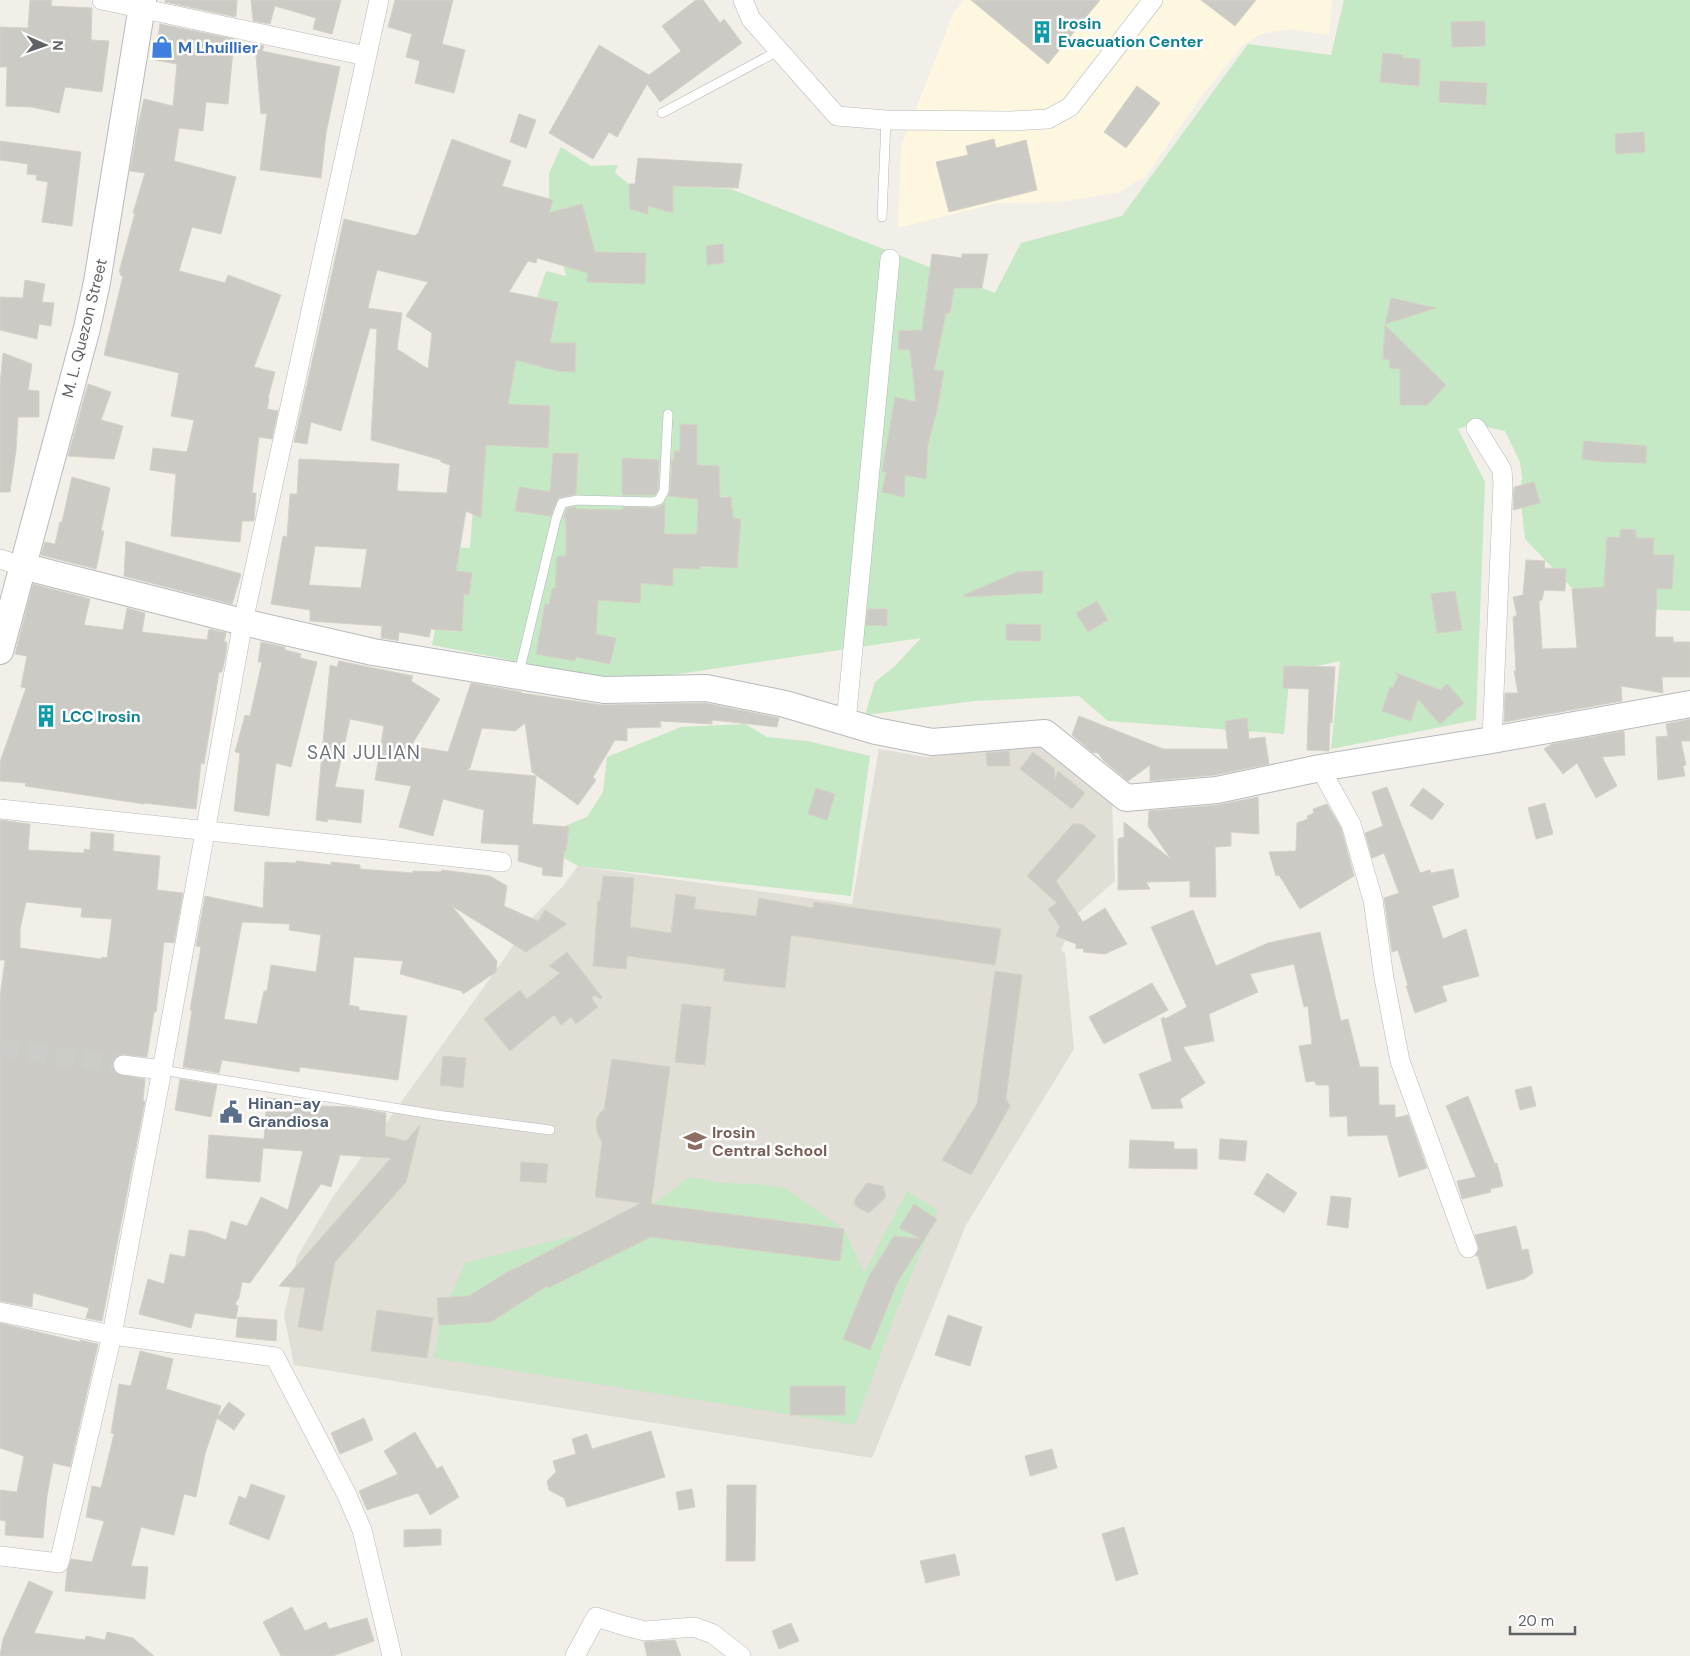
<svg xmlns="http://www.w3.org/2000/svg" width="1690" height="1656" font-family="'DM Sans',sans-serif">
	<rect width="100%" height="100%" fill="#f1efe8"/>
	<!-- commercial -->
	<polygon fill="#fef7e0" points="964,0 1332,0 1329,35 1289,29 1261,34 1243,45 1200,98 1146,176 1119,192 1060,202 997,203 898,228 901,147 953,14"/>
	<!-- education -->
	<polygon fill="#e1ded6" points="1041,742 1112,801 1115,881 1077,914 1061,950 1065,953 1074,1049 966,1225 872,1458 294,1365 284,1315 297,1257 332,1198 504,959 529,921 563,886 578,866 852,904 879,749 926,757"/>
	<!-- green -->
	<g fill="#c5e8c5">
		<polygon points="1344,0 1690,0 1690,611 1590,607 1525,539 1520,495 1522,478 1520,462 1505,431 1473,424 1458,429 1485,482 1476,720 1331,749 1340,661 1290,672 1284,734 1108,721 1079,696 974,701 865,715 875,682 895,666 921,638 644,679 593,676 432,645 451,547 470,548 481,400 512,370 546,271 566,276 549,211 549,173 561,147 591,166 618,165 615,173 629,184 731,189 995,293 1021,243 1122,216 1248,44 1331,55"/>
		<polygon points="745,724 767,737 807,741 870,756 851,896 578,866 557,854 562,827 587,817 603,792 607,757 681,727"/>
		<polygon points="689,1177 721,1183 754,1184 785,1188 844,1229 864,1273 907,1191 938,1210 898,1307 855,1425 434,1358 442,1314 465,1263 609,1227 661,1199"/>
	</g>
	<!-- building -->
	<g fill="#cccac5" stroke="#d6d1c6" fill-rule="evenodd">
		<polygon points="30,0 52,0 51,6 92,8 91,40 109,41 102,92 65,87 59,113 32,107 6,106 7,67 0,67 0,27 28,28"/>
		<polygon points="165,0 237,0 236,17 165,2"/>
		<polygon points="251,0 341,0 332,34 313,29 316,18 275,6 270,24 253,21"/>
		<polygon points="395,0 453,0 442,44 465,50 454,93 415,83 420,61 406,57 412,34 388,27"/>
		<polygon points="696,0 703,0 720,23 724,19 742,43 660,102 647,84 617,137 609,132 593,159 549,133 599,45 649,75 681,51 662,26"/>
		<polygon points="971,0 1100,0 1048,64"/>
		<polygon points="1201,0 1256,0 1235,26"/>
		<polygon points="1485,21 1485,46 1452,47 1451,22"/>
		<polygon points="160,24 234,39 228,104 206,102 203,131 179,128 174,161 236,177 221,234 192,227 179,271 225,283 228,275 281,295 254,367 275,372 268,398 269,399 267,409 278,411 272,439 259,437 252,493 256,493 254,520 253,521 242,521 240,542 171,536 176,474 150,470 153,448 187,452 194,420 171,416 179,373 104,355 123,276 120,275 121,272 119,272 135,213 133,213 145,173 130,171 138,125 144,99 173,106 177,64 154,60"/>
		<polygon points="255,44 264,46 262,51 340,67 326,133 321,178 260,170 267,113 261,114"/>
		<polygon points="1383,53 1403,55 1403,58 1420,59 1419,86 1380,82"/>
		<polygon points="1440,81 1487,83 1486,105 1439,102"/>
		<polygon points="1137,86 1160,103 1126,148 1104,132"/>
		<polygon points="519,114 536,120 526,148 510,142"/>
		<polygon points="1644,132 1645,152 1616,154 1615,134"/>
		<path d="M452,139L511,161L502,186L553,200L549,213L582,204L595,252L646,253L645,284L587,282L588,273L537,258L536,263L528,261L509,292L558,302L550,343H576L575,372L557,371L516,360L508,404L550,406L548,448L486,445L481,518L466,511L456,571L472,573L469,595L464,594L462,631L431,629L429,637L399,632L398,641L395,640L381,638L382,626L310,621V610L271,604L283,536L287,537L290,494H297L299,459L399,464L397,491L447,493L450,465L441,462V460L371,440L377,329L370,328L341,431L311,422L307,444L294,442L344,219L416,236V234H418ZM377,270L428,282L406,316L432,333L428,369L397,349L402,313L368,308ZM315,546L367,549L361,588L309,585Z"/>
		<polygon points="994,139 996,148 1026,140 1037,190 949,212 936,162 968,155 966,146"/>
		<polygon points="0,141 81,152 72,226 42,222 48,182 36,180 37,175 27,174 28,164 0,160"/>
		<polygon points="638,158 742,164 738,188 673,186 673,213 648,206 648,214 630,209 629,184 635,184"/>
		<polygon points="723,244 724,263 707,265 706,246"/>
		<polygon points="932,254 962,258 962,254 988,254 982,288 954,288 950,313 946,313 934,370 944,371 937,410 928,444 926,479 905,475 904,497 882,492 886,472 882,472 895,397 916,402 910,350 898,349 899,331 922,330"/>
		<polygon points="25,280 45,284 42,302 54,303 51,326 39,324 37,339 0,330 0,297 23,298"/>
		<polygon points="1391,298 1436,308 1385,324"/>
		<polygon points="1385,325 1446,385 1427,405 1400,405 1400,369 1389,368 1390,360 1383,359"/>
		<polygon points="3,353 32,364 28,390 39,391 39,417 18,417 16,450 10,492 0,492 0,385"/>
		<polygon points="88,384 111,392 101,420 123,426 114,459 68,456"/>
		<polygon points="680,424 697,425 697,465 719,466 720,498 731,497 733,518 741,519 737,568 700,566 700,569 673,568 673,586 641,583 640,603 598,600 596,634 616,638 610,664 576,657 575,661 536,654 545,604 549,605 552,588 555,588 557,556 566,556 566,518 563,518 567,508 576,507 576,509 623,510 623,507 654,508 661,506 665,503 664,534 697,534 698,499 668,496 670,491 672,460 674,460 674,451 680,451"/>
		<polygon points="1584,441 1647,446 1646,463 1607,462 1582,459"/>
		<polygon points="553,453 578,454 576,494 558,498 551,516 515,511 519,487 550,492"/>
		<polygon points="622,458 659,460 658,489 655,495 622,495"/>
		<polygon points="72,477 110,488 101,531 104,531 96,569 41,555 45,542 55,544 60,522 62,522"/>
		<polygon points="1534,482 1540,503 1513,510 1514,487"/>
		<polygon points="1621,529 1636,530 1636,538 1654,538 1653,555 1674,555 1672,589 1657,588 1655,637 1673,637 1673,642 1690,642 1690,677 1662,677 1663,693 1621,686 1622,701 1504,722 1505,693 1518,693 1514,671 1516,671 1513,617 1517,615 1513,597 1523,595 1526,560 1545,561 1544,568 1566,569 1565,591 1544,590 1542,600 1539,601 1542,649 1577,648 1572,589 1604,587 1607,537 1619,538"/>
		<polygon points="126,541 241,574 232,604 124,576"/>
		<polygon points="1043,571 1042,593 964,597 964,595 1017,572"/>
		<polygon points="33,584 90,599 84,625 123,630 127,608 145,613 142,632 207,640 209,629 226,633 224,642 227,642 226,653 222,672 219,672 204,764 201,763 196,809 144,803 144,804 25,786 26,783 0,781 0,762 26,688 21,687 27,656 15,654"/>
		<polygon points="1455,591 1462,630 1437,633 1431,594"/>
		<polygon points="1097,601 1108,620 1088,632 1076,613"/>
		<polygon points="868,609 887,609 887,626 866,625"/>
		<polygon points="1006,624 1041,625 1040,641 1006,640"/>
		<polygon points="261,642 285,647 285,650 301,654 300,658 317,662 291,767 276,763 269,816 234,811 240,753 235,752 245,715 250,716 262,662 258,662"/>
		<polygon points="339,661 413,676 411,681 440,699 411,746 448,752 471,683 521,692 521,693 602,705 705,703 779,718 777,727 712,720 712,724 660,721 661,727 627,728 627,741 615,740 593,777 596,780 578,805 532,772 525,723 515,731 482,728 470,768 467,770 536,776 532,824 569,827 566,851 564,851 562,877 542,875 543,868 518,861 519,845 481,843 484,810 443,799 433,836 399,827 411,786 375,780 384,726 350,719 335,787 364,790 361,823 328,819 327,822 316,820 330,665 337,667"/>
		<polygon points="1284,666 1335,667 1332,723 1330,722 1329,751 1307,750 1309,689 1283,688"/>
		<polygon points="1394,672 1440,690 1447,684 1464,703 1440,724 1418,699 1411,721 1382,711 1390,687 1393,688 1398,676"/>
		<polygon points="1079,716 1163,749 1228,749 1225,721 1247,718 1249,739 1265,737 1269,764 1215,775 1150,781 1150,765 1128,781 1103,760 1098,753 1092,752 1072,735"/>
		<polygon points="1690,719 1690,741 1681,741 1686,765 1683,766 1685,776 1658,780 1656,737 1668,736 1666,724"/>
		<polygon points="1624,731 1625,755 1602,757 1617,786 1596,798 1577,763 1563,774 1544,749 1552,744"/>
		<polygon points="1009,751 1010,766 987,766 986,753"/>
		<polygon points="1033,752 1054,768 1055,779 1058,771 1085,793 1072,809 1020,769"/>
		<polygon points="1387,787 1420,873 1430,870 1431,873 1453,869 1459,897 1432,906 1443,939 1466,929 1479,976 1442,986 1447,1001 1415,1013 1406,986 1408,986 1398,950 1392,952 1384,898 1399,893 1384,853 1372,858 1365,833 1383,826 1372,792"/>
		<polygon points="816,788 835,794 827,820 808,814"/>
		<polygon points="1423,788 1444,804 1432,820 1410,805"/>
		<polygon points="1258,797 1259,834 1231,832 1231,846 1215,847 1216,897 1190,897 1190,881 1146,882 1150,889 1118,890 1118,839 1124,837 1124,822 1171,859 1148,826 1149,811 1218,805"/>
		<polygon points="1545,803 1553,834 1536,839 1528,808"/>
		<polygon points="1327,804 1341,828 1354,876 1300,909 1279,875 1276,876 1269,852 1296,851 1297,823 1308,819 1307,816 1314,813 1313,809"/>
		<path d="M0,820L30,824L28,850L84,853V849L90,850L91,832L114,834L113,851L160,856L157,890L183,893L174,943L164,942L156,1012H154L147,1057L119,1054L114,1058L112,1063L113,1070L117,1074L145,1079L143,1101H145L102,1321L86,1318L89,1308L33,1293L32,1307L0,1301V997L5,960H0ZM26,902L82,908L81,917L112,919L107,958L102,957L101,959L20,948V929Z"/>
		<polygon points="1073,824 1082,824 1096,836 1056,881 1083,922 1105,908 1127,944 1105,954 1084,952 1083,948 1076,949 1076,944 1056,936 1060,927 1048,909 1057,903 1027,876"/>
		<path d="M296,861L331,865V862L360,865V869L413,873V871L441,872L442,870L490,876L507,886L504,906L538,921L545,910L567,924L526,952L452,906L497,961L496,972L463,994L462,991L400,974L403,961L354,957L349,1005L359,1007V1010L407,1016L398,1080L300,1067L299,1072L222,1060L219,1073L183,1067L192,1011L190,1010L201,947L196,946L205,896L263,908L265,862L296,863ZM242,922L290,924L289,930L321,935L316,972L271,965L267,991H264L257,1024L224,1019Z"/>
		<polygon points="603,876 634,878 630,927 671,933 676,894 696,897 694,909 756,916 759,898 813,908 814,902 1001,929 995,965 791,935 785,988 723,981 725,969 627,956 626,969 593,966 598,901 600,901"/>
		<polygon points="1193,910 1216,966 1268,943 1320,932 1341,1021 1348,1019 1360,1067 1378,1067 1379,1105 1395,1105 1395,1118 1408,1115 1427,1168 1399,1177 1387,1135 1348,1136 1347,1116 1330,1117 1329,1085 1316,1085 1315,1081 1306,1082 1299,1046 1312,1044 1308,1006 1304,1007 1294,964 1250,974 1258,992 1209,1014 1214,1041 1183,1047 1205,1083 1180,1099 1183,1108 1152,1109 1139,1074 1172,1061 1161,1019 1164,1017 1165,1019 1187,1007 1151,927"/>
		<polygon points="567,952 602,997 601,999 595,995 591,998 598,1007 576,1024 571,1017 561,1025 554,1015 510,1051 484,1019 520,990 527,999 560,973 549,966"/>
		<polygon points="995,971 1022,975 1006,1099 1010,1106 971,1175 942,1160 977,1104"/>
		<polygon points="1152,983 1168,1010 1104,1044 1089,1017"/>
		<polygon points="682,1004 711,1007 705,1065 675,1062"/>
		<polygon points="443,1056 466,1058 463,1088 440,1085"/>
		<polygon points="612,1059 670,1067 651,1204 844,1229 840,1261 651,1237 548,1288 547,1286 491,1322 439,1325 437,1298 469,1296 512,1269 513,1270 641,1203 595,1197 602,1142 597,1132 596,1122 599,1114 604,1110"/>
		<polygon points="180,1079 217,1085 211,1117 175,1110"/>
		<polygon points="1531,1086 1536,1106 1520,1110 1515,1090"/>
		<polygon points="1468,1096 1495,1164 1497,1163 1503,1186 1490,1189 1491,1192 1462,1199 1457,1181 1476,1177 1446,1106"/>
		<polygon points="267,1098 322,1103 321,1106 350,1107 386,1113 385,1136 406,1141 420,1125 406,1182 335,1262 322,1331 298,1327 305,1288 279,1286 391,1158 340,1155 331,1187 321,1184 250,1283 242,1282 239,1298 235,1304 238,1306 236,1319 195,1313 191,1328 139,1314 148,1279 164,1284 170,1254 185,1257 189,1230 205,1232 226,1240 231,1221 247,1226 261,1197 288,1210 303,1151 263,1148 260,1182 206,1178 209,1135 264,1139"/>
		<polygon points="1220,1139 1247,1141 1245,1161 1219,1159"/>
		<polygon points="1130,1140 1174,1142 1174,1149 1197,1149 1197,1169 1129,1168"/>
		<polygon points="521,1162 548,1164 546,1183 520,1181"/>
		<polygon points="1267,1173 1297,1193 1284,1213 1254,1194"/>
		<polygon points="867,1183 883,1186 886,1197 869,1213 855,1206 855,1199"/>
		<polygon points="1331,1196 1351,1198 1348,1228 1327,1225"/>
		<polygon points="914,1204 937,1219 897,1283 870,1350 843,1339 869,1276 894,1236 921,1239 899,1228"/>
		<polygon points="1516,1226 1522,1250 1528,1249 1533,1273 1524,1279 1487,1289 1478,1256 1475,1256 1479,1249 1475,1235"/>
		<polygon points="377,1310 433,1318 427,1358 371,1351"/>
		<polygon points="948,1315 982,1327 970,1366 935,1355"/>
		<polygon points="238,1317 277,1320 276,1341 236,1337"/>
		<polygon points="0,1323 80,1342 80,1340 98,1344 70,1467 53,1463 47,1496 43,1538 5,1535 6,1521 0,1520 0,1490 17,1492 24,1456 0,1448"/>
		<polygon points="140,1351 173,1359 166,1389 221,1406 205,1454 196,1497 184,1494 174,1535 141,1527 131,1566 148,1567 145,1599 65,1591 67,1571 71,1559 92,1562 104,1521 86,1517 92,1486 101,1488 114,1434 111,1433 119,1384 131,1386"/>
		<rect x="790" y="1386" width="55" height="29"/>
		<polygon points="229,1402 245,1414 234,1430 217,1418"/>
		<polygon points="364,1418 373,1440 340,1454 331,1433"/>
		<polygon points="651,1431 665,1477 567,1507 564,1498 549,1490 547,1481 556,1472 553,1461 576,1454 572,1439 587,1434 592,1449"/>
		<polygon points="415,1432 437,1469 442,1466 459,1497 430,1515 418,1493 367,1510 359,1491 398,1474 384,1451"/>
		<polygon points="1052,1449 1057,1468 1030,1476 1025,1456"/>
		<polygon points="251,1484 285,1496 269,1540 229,1524 239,1496 246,1499"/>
		<polygon points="727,1485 756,1485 755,1561 726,1561"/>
		<polygon points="692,1489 695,1507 679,1510 676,1492"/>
		<polygon points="1124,1527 1138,1574 1116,1581 1102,1534"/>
		<polygon points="441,1529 441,1545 404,1547 404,1530"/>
		<polygon points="955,1554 960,1575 926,1583 920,1561"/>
		<polygon points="29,1581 53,1592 34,1633 85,1640 86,1636 105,1640 107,1632 133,1638 154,1656 0,1656 3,1639"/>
		<polygon points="292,1607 305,1631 326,1622 329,1629 367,1618 374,1641 333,1656 281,1656 263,1622"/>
		<polygon points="791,1623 799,1641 779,1649 772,1631"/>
		<polygon points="675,1640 681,1656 647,1656 644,1642"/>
	</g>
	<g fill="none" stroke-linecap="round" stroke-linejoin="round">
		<!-- street-tunnel -->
		<polyline stroke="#ccccc8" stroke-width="19" stroke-dasharray="19 9" stroke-linecap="butt" points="0,1048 123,1065"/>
		<defs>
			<g id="lane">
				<polyline points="662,113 778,51"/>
				<polyline points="882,217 886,120"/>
				<polyline points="519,673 556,519 562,503 577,500 652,502 659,500 664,491 668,414"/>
				<polyline points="162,1070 437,1115 550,1130"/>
			</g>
			<g id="street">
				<polyline points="102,0 366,56"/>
				<polyline points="743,0 751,19 837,116 886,120 1011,121 1048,119 1070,107 1153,0"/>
				<polyline points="1476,428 1502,470 1503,484 1492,740"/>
				<polyline points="0,559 22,566"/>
				<polyline points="846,722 890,259"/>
				<polyline points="1320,768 1351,824 1373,900 1384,978 1400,1061 1468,1248"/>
				<polyline points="0,809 502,862"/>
				<polyline points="123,1065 162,1070"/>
				<polyline points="0,1312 112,1335 275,1357 346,1493 362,1530 392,1656"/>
				<polyline points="0,1556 59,1563 112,1335 162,1070 243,622 379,0"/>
				<polyline points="575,1656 596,1617 625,1626 645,1631 694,1627 713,1634 741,1656"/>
			</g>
			<g id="secondary">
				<polyline points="22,566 243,622 373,652 518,676 604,690 706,688 726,692 785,704 876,731 932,742 1045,733 1126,798 1217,790 1320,768 1492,740 1690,704"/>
				<polyline points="0,651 87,328 97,282 143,0"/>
			</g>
		</defs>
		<!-- lane casing -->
		<use href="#lane" stroke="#b5b8bc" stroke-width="10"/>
		<!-- street casing -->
		<use href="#street" stroke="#b5b8bc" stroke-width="20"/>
		<!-- secondary casing -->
		<use href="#secondary" stroke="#b6babf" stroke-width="28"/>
		<!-- lane -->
		<use href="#lane" stroke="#fff" stroke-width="9"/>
		<!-- street -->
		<use href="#street" stroke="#fff" stroke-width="19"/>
		<!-- secondary -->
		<use href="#secondary" stroke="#fff" stroke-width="26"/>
	</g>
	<!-- icons -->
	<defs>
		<symbol id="building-bare" viewBox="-9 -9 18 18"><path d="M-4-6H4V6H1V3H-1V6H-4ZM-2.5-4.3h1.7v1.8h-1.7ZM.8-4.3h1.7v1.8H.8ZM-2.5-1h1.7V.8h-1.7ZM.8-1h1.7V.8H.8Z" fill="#0f9aa8" stroke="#fff" stroke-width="2.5" paint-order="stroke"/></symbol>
		<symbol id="shop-bare" viewBox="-9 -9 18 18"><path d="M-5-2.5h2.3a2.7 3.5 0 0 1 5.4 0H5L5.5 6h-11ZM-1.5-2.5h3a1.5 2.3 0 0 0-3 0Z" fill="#3f7fe0" stroke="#fff" stroke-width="2.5" paint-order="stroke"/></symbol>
		<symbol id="civic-bare" viewBox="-9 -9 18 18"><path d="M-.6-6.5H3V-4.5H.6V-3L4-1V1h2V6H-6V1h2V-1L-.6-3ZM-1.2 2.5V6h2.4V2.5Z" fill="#5c6f8a" stroke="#fff" stroke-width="2.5" paint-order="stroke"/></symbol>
		<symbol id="school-bare" viewBox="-9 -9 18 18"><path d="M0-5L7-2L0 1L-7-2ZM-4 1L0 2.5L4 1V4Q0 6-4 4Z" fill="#8d6e63" stroke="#fff" stroke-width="2.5" paint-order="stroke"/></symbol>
	</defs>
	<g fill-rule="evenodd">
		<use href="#building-bare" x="1026" y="16" width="32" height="32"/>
		<use href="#shop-bare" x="146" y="31" width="32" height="32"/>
		<use href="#building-bare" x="30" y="700" width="32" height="32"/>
		<use href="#civic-bare" x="215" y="1096" width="32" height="32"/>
		<use href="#school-bare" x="679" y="1125" width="32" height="32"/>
	</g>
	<g text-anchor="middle" stroke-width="5" stroke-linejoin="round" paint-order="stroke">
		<!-- culture labels -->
		<g font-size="16" font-weight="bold" fill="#0d838f" stroke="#fff" text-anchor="start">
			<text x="1058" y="29">Irosin<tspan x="1058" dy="18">Evacuation Center</tspan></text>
			<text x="62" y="722">LCC Irosin</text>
		</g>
		<!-- shop labels -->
		<g font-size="16" font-weight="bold" fill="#366cbe" stroke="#fff" text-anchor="start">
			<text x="178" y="53">M Lhuillier</text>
		</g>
		<!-- street labels -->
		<g font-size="16" fill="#5f6368" stroke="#fff">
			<text transform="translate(84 328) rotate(-76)" y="6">M. L. Quezon Street</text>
		</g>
		<!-- service labels -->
		<g font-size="16" font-weight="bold" fill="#4e5e75" stroke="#fff" text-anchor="start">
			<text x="248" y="1109">Hinan-ay<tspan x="248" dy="18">Grandiosa</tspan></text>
		</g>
		<!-- education labels -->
		<g font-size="16" font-weight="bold" fill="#785e54" stroke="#fff" text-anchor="start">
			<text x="712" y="1138">Irosin<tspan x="712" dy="18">Central School</tspan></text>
		</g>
		<!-- quarter labels -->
		<g font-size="19" letter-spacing="1" fill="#70757a" stroke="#fff">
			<text x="364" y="759">SAN JULIAN</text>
		</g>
	</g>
	<!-- north arrow -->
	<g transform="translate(45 45) rotate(92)" stroke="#ffffff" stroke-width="4" paint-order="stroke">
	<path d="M0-4L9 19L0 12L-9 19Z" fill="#5f6368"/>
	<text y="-8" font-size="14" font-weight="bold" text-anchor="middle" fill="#5f6368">N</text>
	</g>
	<!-- scale -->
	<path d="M1510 1626v8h65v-8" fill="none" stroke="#5f6368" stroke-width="2.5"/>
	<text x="1518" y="1626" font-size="15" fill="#5f6368" stroke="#ffffff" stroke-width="4" paint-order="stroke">20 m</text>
</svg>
